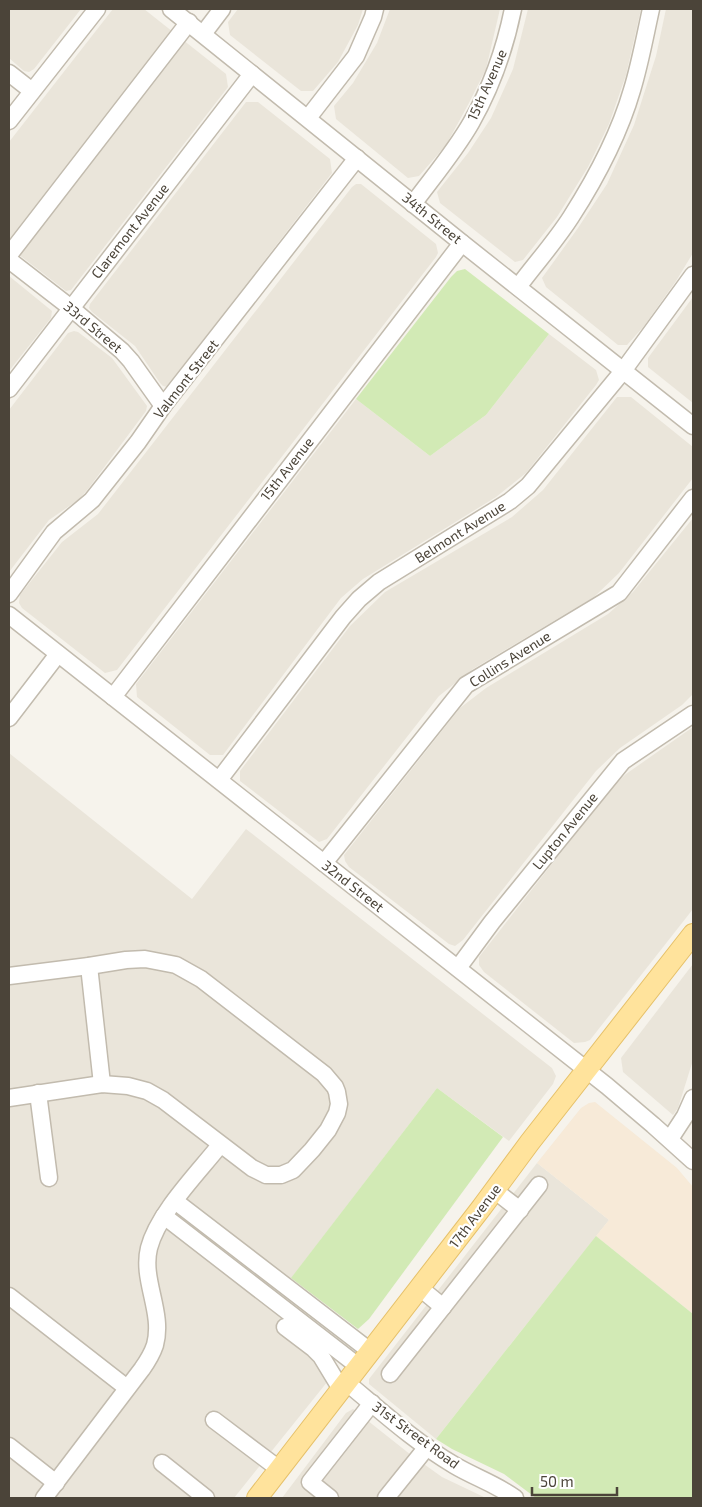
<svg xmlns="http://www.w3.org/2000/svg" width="702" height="1507" font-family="'Exo 2',sans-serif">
	<rect width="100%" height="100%" fill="#f6f3ec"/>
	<!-- residential -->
	<g fill="#eae5da">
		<polygon points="9,9 81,9 34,69 29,72 24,71 9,58"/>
		<polygon points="113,9 144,9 226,74 228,87 71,290 66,291 9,247 9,142"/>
		<polygon points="238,9 363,9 358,25 338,62 313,91 301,91 230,35 228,22"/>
		<polygon points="390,9 500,9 486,69 469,103 446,145 419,176 408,178 336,119 334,106 353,83 377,43"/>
		<polygon points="528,9 641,9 626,75 609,124 588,167 557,217 523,260 515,262 440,203 437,192 468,153 491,118 513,69"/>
		<polygon points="666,9 693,9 693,253 676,281 644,326 627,345 618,345 546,287 542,278 578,228 607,184 634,125 656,56"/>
		<polygon points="246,102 258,102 330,159 332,173 169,384 167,387 163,386 160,383 135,346 92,312 89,308 90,304"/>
		<polygon points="356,184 361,184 436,244 438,253 436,257 117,670 105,673 22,608 19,603 20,595 62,542 98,514 352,187"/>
		<polygon points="9,276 52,311 51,318 9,371"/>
		<polygon points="693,297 693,403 648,367 648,358"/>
		<polygon points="74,331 78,332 112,358 147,406 146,411 88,489 78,500 49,520 9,572 9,410 68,333"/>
		<polygon points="549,334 596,370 599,380 596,385 526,473 496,497 363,579 341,598 223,755 210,755 137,697 136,684 356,399 430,456 486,415"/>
		<polygon points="617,397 631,397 693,447 693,478 619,573 594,597 473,669 439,696 327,839 319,842 240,781 240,771 350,626 385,592 512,517 543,490"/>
		<polygon points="693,518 693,694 682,705 620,748 596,771 463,940 455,946 449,944 349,867 345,861 344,855 460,708 486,688 608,614 633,592"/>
		<polygon points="693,727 693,909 590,1040 585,1042 574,1043 484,972 479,965 479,957 613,786 626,774"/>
		<polygon points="9,753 192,899 246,829 552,1068 556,1076 553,1084 509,1141 437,1088 270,1306 325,1351 336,1371 234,1498 9,1498"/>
		<polygon points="693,964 693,1060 678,1108 673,1115 623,1072 621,1058"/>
		<polygon points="537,1163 609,1220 436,1439 369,1384 369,1379"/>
		<polygon points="353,1409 411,1455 442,1477 486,1498 282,1498 346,1413"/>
	</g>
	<!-- commercial -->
	<polygon fill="#f7ead8" points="595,1102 677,1168 693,1187 693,1314 596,1236 609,1220 537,1163 581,1108 589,1103"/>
	<!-- green -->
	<g fill="#d2eab5">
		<polygon points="465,269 549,334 486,415 430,456 356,399 451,277 457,271"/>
		<polygon points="437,1088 503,1137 369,1319 358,1329 291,1278"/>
		<polygon points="596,1236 693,1314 693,1498 536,1498 504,1474 452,1449 436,1439"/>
	</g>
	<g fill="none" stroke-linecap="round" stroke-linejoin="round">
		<defs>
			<g id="minor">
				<polyline points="171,9 462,243 693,426"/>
				<polyline points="203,34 222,9"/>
				<polyline points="9,73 32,91"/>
				<polyline points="308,118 356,56 373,17 375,9"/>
				<polyline points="9,121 97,9"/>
				<path d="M413,204C433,177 455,151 471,123C491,88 505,48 513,9"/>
				<polyline points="9,255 189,22"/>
				<polyline points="9,260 71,308 122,351 131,361 163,406"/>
				<path d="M518,287C535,264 555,242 571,217C596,178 619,135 632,90C640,64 645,36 651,9"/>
				<polyline points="9,389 252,74"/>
				<polyline points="9,594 54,532 92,500 138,442 163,406 357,158"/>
				<polyline points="9,615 607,1086 653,1125 693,1161"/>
				<polyline points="113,697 462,243"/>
				<polyline points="9,718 58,654"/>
				<polyline points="219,780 343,617 359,599 379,582 510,501 528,486 623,371 693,275"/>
				<polyline points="324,863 466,685 619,593 693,498"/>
				<polyline points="89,966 102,1084"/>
				<polyline points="458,968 492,922 623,761 693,714"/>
				<polyline points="9,976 89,966 126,960 145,959 176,965 201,979 324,1074 335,1087 337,1092 339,1104 337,1113 328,1130 312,1150 293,1170 281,1175 266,1175 252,1168 163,1100 147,1091 128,1086 102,1084 9,1098"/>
				<polyline points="38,1093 49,1178"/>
				<polyline points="670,1139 685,1116 693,1098"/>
				<polyline points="494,1190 520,1210"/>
				<polyline points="175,1201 370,1351"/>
				<polyline points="164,1216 358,1366"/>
				<polyline points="420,1288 443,1307"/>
				<polyline points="9,1296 127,1388"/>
				<polyline points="285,1327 314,1349 321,1356 341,1389"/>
				<polyline points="390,1374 539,1185"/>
				<path d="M346,1382C381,1411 415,1442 454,1465C474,1477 496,1484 515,1498"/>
				<polyline points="214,1420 279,1469"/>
				<polyline points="9,1446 56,1483"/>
				<polyline points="162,1463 206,1498"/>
				<path d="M44,1498L142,1369C147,1362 152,1354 155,1345C164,1312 141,1280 149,1248C158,1213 198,1173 220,1145"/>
				<polyline points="330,1498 310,1482 372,1403"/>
				<polyline points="386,1498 427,1447"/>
			</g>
			<polyline id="major" points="257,1498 482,1207 530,1142 693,934"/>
		</defs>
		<!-- minor casing -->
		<use href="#minor" stroke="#c2bbae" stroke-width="19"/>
		<!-- major casing -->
		<use href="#major" stroke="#e6c16a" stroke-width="22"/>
		<!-- minor -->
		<use href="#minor" stroke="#fff" stroke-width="16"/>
		<!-- major -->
		<use href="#major" stroke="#ffe39c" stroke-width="20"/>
	</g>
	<g text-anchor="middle" stroke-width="4.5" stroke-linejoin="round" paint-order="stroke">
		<!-- street labels -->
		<g font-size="14" fill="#4b4439" stroke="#fff">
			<text transform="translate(487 85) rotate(-66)" y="5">15th Avenue</text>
			<text transform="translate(432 218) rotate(39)" y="5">34th Street</text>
			<text transform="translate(130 231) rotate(-52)" y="5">Claremont Avenue</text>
			<text transform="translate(93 327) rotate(40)" y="5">33rd Street</text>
			<text transform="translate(186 379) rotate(-52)" y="5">Valmont Street</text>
			<text transform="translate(287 469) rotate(-52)" y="5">15th Avenue</text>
			<text transform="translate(460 532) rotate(-32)" y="5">Belmont Avenue</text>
			<text transform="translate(510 659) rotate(-32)" y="5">Collins Avenue</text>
			<text transform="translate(565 831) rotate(-51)" y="5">Lupton Avenue</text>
			<text transform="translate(353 886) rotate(38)" y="5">32nd Street</text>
			<text transform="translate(475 1216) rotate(-53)" y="5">17th Avenue</text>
			<text transform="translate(416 1435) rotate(36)" y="5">31st Street Road</text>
		</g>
	</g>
	<!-- border -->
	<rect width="702" height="1507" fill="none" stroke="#4b4439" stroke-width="20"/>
	<!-- scale -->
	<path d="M532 1487v8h85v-8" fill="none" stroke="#4b4439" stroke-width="2.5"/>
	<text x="540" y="1487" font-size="15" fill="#4b4439" stroke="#ffffff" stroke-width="4" paint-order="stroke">50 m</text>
</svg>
